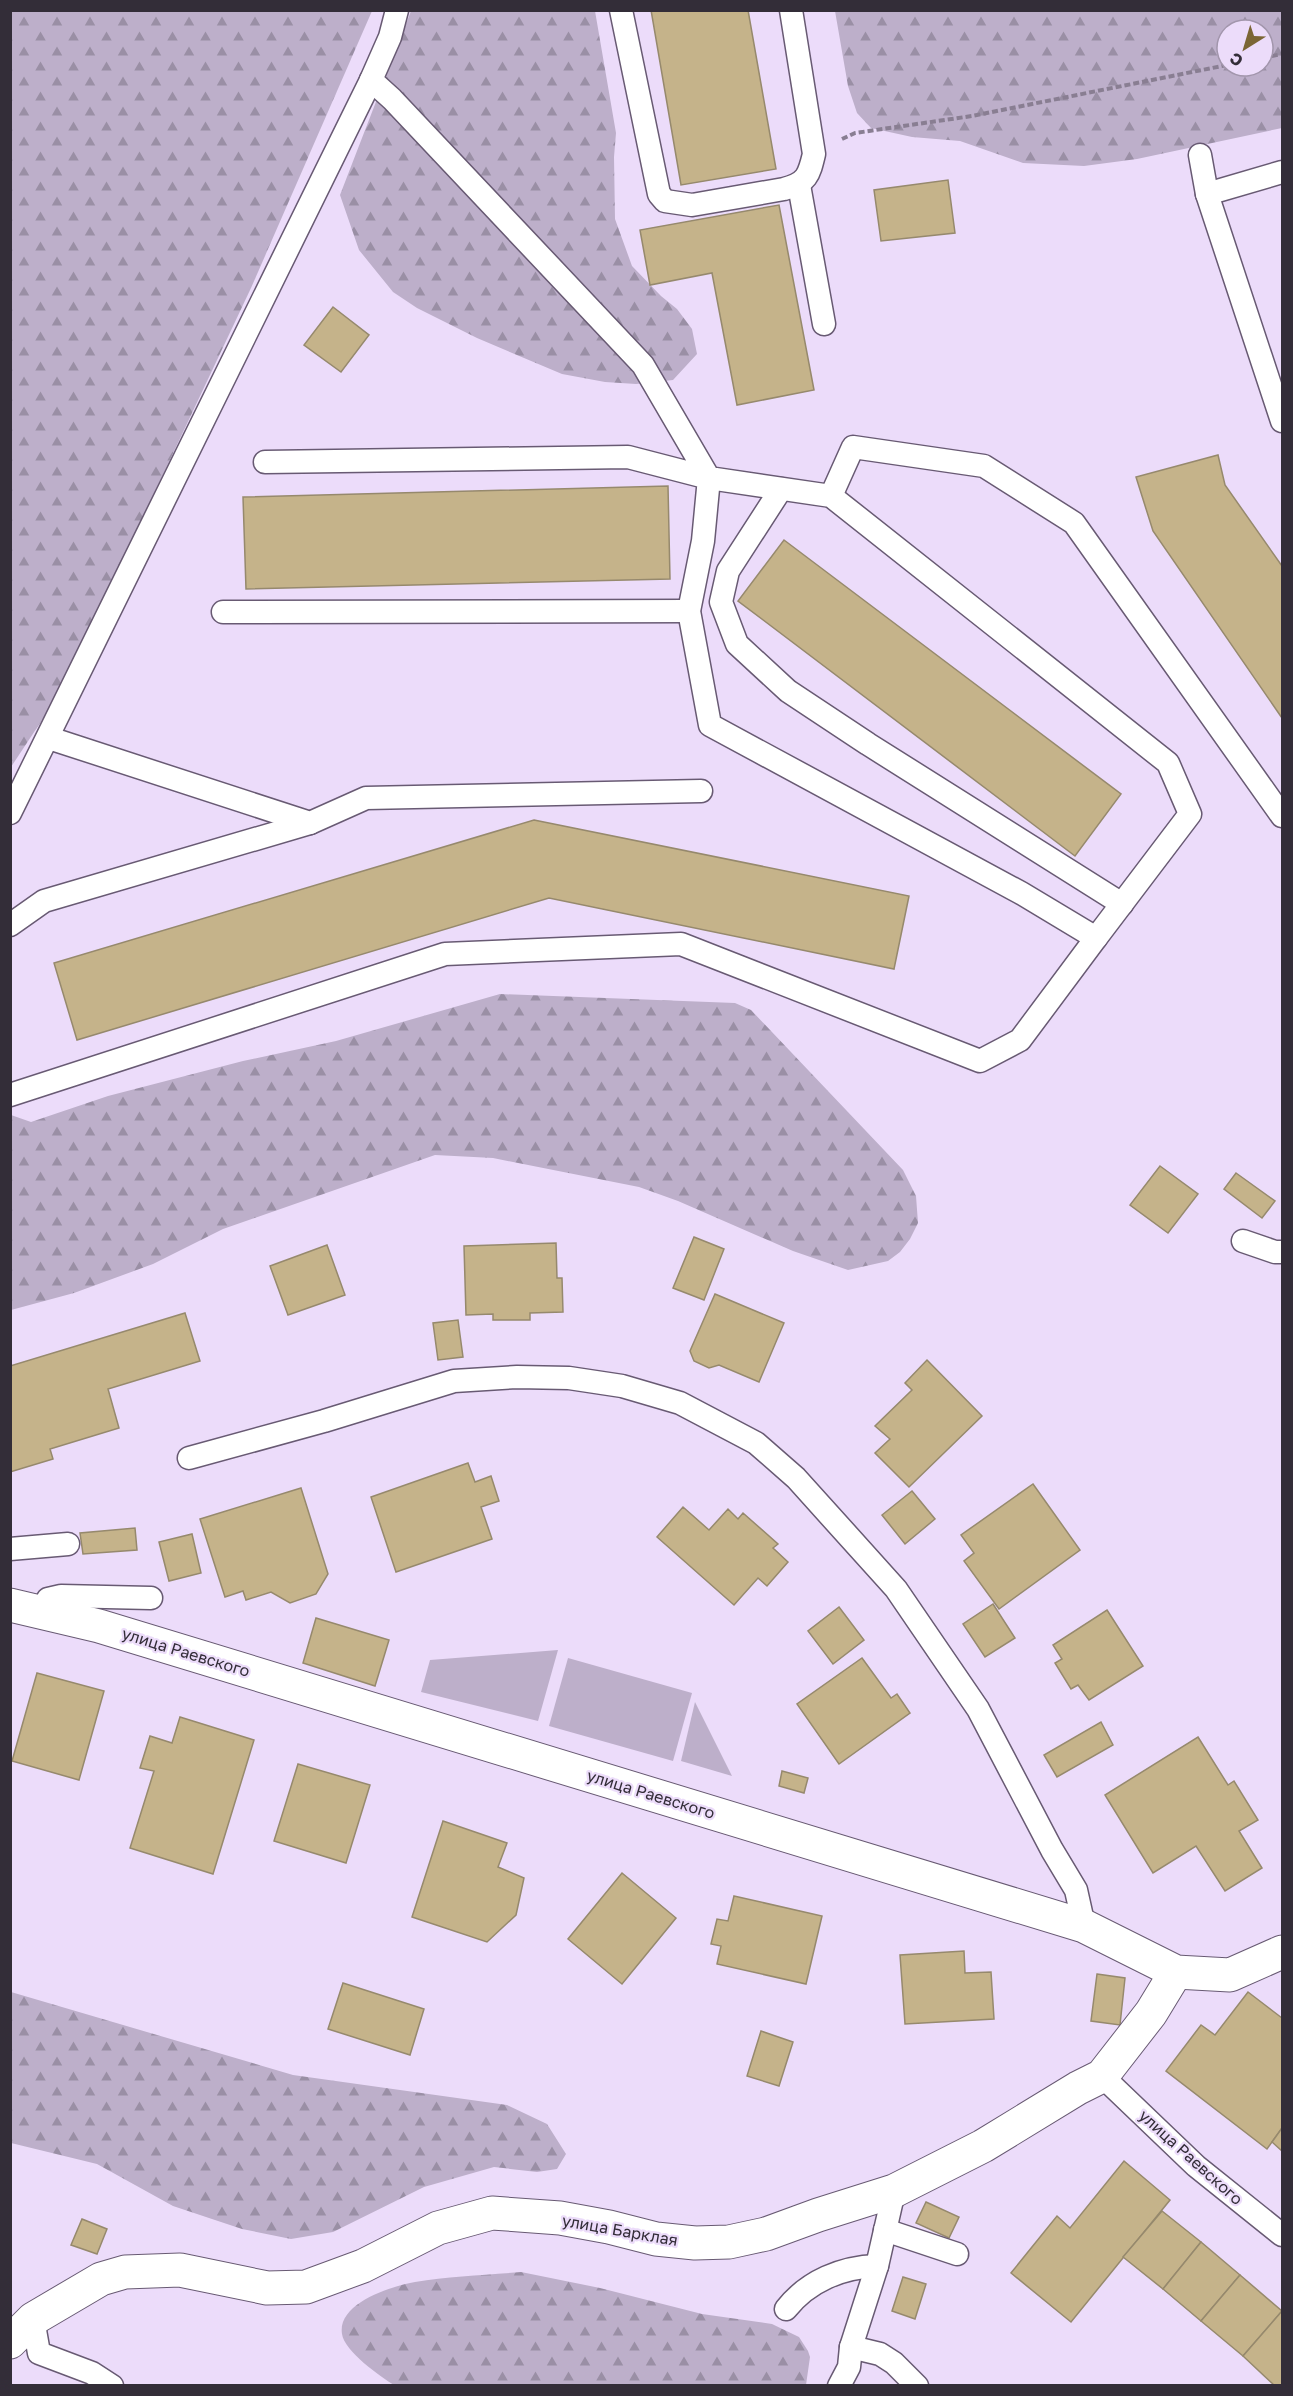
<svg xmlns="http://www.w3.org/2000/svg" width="1293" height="2396" font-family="'Golos Text',sans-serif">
	<defs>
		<pattern id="forest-firs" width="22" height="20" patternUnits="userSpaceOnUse" patternTransform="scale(1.5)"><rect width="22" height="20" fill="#bdafca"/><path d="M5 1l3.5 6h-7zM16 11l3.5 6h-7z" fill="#9a8fa5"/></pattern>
	</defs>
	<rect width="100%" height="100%" fill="#ecdcfa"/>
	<!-- forest -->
	<g fill="url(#forest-firs)" fill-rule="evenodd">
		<polygon points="11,11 372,11 251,288 92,625 48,711 11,767"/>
		<polygon points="411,11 595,11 616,133 614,157 615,219 632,266 661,296 677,309 692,329 697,354 673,380 636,384 605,382 562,374 477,338 417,308 393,292 359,250 340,195"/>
		<path d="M835,11H1282V128L1137,159L1084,166L1023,163L960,141L912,137L871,128L857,113L848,86ZM1227,30H1263V66H1227Z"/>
		<polygon points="500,994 735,1003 751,1010 903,1170 916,1196 918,1223 910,1239 900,1252 888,1261 848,1270 793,1251 678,1201 639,1187 493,1158 435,1155 223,1229 153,1264 74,1293 11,1310 11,1115 31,1122 108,1096 243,1061 336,1041"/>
		<polygon points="11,1992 293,2075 507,2105 547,2124 566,2154 557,2169 537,2172 494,2167 424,2187 333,2232 291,2239 242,2229 173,2206 97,2164 11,2143"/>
		<path d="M521,2272L600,2288L702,2314L772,2324L799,2337L808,2351L810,2357L806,2385H394C381,2377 344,2351 342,2334C337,2303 392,2286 415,2282C449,2276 486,2275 521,2272Z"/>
	</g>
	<!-- green -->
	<g fill="#bdafca">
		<polygon points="558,1650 538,1721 421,1692 430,1660"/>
		<polygon points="568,1658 692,1693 673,1761 549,1726"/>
		<polygon points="695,1702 732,1776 681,1761"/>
	</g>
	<!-- building -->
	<g fill="#c5b38a" stroke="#96896d" stroke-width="1.5">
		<polygon points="651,10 748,10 776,169 681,185"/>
		<polygon points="948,180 955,233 881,241 874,190"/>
		<polygon points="779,205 814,390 737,405 712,273 650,285 640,230"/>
		<polygon points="333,307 369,335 341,372 304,345"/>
		<polygon points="1218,455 1225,485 1282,566 1282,718 1153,531 1136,477"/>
		<polygon points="668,486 670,579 246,589 243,497"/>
		<polygon points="784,540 1121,794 1075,856 738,601"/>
		<polygon points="534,820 909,896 894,969 549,898 77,1040 54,963"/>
		<polygon points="1160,1166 1198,1194 1168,1233 1130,1205"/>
		<polygon points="1236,1173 1275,1201 1262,1218 1224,1189"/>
		<polygon points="694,1237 724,1249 704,1300 673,1288"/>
		<polygon points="556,1243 557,1278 562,1278 563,1312 530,1313 530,1320 493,1320 493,1314 466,1315 464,1246"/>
		<polygon points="327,1245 345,1295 288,1315 270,1266"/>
		<polygon points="715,1294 784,1323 759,1382 719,1365 709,1368 694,1361 690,1351"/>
		<polygon points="185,1313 200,1361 108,1389 119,1428 50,1449 53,1459 10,1472 10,1366"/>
		<polygon points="458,1320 463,1357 438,1360 433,1323"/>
		<polygon points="927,1360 982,1416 909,1487 875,1453 890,1439 875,1426 912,1390 905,1383"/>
		<polygon points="468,1463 475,1482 491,1476 499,1501 481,1507 492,1539 396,1572 371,1497"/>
		<polygon points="1033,1484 1080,1550 999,1609 964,1561 974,1553 961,1535"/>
		<polygon points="301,1488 328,1574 316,1594 290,1603 271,1592 246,1600 243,1591 225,1597 200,1519"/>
		<polygon points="912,1491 935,1519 905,1544 882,1515"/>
		<polygon points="683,1507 709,1530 728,1509 738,1519 743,1513 778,1544 773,1548 788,1562 767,1586 758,1578 734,1605 657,1537"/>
		<polygon points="135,1528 137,1550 83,1554 80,1533"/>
		<polygon points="192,1534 201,1573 169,1581 159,1542"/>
		<polygon points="993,1604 1015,1638 985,1657 963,1624"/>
		<polygon points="839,1607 864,1640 833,1664 808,1631"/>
		<polygon points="1107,1610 1143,1666 1089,1700 1078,1685 1071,1689 1055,1663 1062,1659 1053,1645"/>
		<polygon points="316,1618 389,1640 375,1686 303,1663"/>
		<polygon points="862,1658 891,1698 897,1694 910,1713 839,1764 797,1704"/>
		<polygon points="37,1673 104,1691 79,1780 12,1761"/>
		<polygon points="180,1717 254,1740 213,1874 130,1848 154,1771 140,1768 150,1736 172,1743"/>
		<polygon points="1101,1722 1113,1745 1057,1777 1044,1755"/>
		<polygon points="1198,1737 1228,1785 1234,1781 1258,1820 1239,1831 1262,1868 1225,1891 1196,1846 1153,1873 1105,1795"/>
		<polygon points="298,1764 370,1785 346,1863 274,1841"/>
		<polygon points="782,1771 808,1778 804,1793 779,1786"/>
		<polygon points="443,1821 507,1843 498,1867 524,1878 516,1915 487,1942 412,1917"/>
		<polygon points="622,1873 676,1918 622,1984 568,1939"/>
		<polygon points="734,1896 822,1916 806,1984 717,1964 721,1946 711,1944 717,1919 728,1921"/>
		<polygon points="964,1951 965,1973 991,1972 994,2019 905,2024 900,1955"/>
		<polygon points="1097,1974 1125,1978 1120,2025 1091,2021"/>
		<polygon points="343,1983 424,2009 410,2055 328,2029"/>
		<polygon points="1248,1992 1282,2018 1282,2128 1267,2149 1166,2071 1201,2025 1215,2035"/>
		<polygon points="761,2031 793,2042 779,2086 747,2076"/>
		<polygon points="1282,2128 1282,2151 1272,2142"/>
		<polygon points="1124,2161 1170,2200 1071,2322 1011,2273 1057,2216 1070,2228"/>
		<polygon points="926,2202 959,2217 949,2238 916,2223"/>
		<polygon points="1162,2211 1201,2242 1163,2289 1123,2257"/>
		<polygon points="82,2219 107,2229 97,2254 71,2245"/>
		<polygon points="1201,2242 1240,2275 1201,2321 1163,2289"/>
		<polygon points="1240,2275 1282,2311 1243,2356 1201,2321"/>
		<polygon points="903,2277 926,2284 915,2319 892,2311"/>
		<polygon points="1282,2311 1282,2386 1275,2386 1243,2356"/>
	</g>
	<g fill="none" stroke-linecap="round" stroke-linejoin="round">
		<defs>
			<g id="service">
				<path d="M621,10L659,194L665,201L692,205L784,189C807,183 809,175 814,154L791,10"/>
				<polyline points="1200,155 1207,194 1282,421"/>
				<polyline points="799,185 824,324"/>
				<polyline points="1207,194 1282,172"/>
				<polyline points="265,462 628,457 709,478 831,496 1168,763 1190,814 1096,938 1021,893 710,725 689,611 703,541 709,478 643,365 392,99 371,80"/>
				<polyline points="781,489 728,571 721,602 737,644 788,691 868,744 1122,904"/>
				<polyline points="831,496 853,447 984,466 1074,523 1282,816"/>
				<polyline points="223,612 689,611"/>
				<polyline points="49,738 310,823 366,798 701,791"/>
				<polyline points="10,813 371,80 390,37 397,10"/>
				<polyline points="10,925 44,901 310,823"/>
				<polyline points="10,1095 445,954 681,944 980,1061 1020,1040 1096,938"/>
				<polyline points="1243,1241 1275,1252 1282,1252"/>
				<polyline points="189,1458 324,1421 454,1381 517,1377 569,1378 622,1386 680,1403 756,1443 796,1478 896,1589 978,1709 1052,1850 1076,1890 1084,1926"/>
				<polyline points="10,1549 68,1544"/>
				<polyline points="41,1612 48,1599 61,1596 151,1598"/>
				<polyline points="1102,2076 1196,2166 1282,2235"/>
				<polyline points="885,2230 957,2254"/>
				<path d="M786,2309C808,2281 842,2267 877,2266"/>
				<polyline points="33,2319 39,2353 92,2373 112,2386"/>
				<polyline points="851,2347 880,2354 894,2363 917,2386"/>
				<polyline points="839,2386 849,2367 851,2347 877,2266 894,2191"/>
			</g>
			<g id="minor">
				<polyline points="10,1605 99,1626 1084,1926 1176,1972 1230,1975 1282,1952"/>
				<polyline points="10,2342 33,2319 101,2279 125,2272 180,2270 267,2288 306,2287 363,2266 438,2228 492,2213 560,2218 609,2227 656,2239 695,2243 729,2242 766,2234 818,2215 894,2191 983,2146 1078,2088 1102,2076 1151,2013 1176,1972"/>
			</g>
		</defs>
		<!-- service casing -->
		<use href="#service" stroke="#685a73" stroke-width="25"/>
		<!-- minor casing -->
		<use href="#minor" stroke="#685a73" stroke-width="35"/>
		<!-- path -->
		<g stroke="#897e92" stroke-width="4" stroke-dasharray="6 3" stroke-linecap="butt">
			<polyline points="1263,58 1282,54"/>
			<polyline points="842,139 855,133 972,116 1227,65"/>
		</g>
		<!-- service -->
		<use href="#service" stroke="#fff" stroke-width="22"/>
		<!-- minor -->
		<use href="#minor" stroke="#fff" stroke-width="33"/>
	</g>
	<g text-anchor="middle" stroke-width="4.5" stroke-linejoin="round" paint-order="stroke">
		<!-- street labels -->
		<g font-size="16" fill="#332d38" stroke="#ecdcfa">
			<text transform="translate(186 1652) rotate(17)" y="6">улица Раевского</text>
			<text transform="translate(651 1794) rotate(17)" y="6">улица Раевского</text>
			<text transform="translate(1191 2157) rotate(42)" y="6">улица Раевского</text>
			<text transform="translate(620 2230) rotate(10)" y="6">улица Барклая</text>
		</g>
	</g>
	<!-- border -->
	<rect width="1293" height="2396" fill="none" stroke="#332d38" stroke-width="24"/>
	<!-- north arrow -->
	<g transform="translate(1245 48) rotate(217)"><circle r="28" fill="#ecdcfa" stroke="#a296ac" stroke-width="1.5"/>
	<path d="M0-4.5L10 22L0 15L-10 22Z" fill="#7b6535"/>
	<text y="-9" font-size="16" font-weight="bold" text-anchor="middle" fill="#332d38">С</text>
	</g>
</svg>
